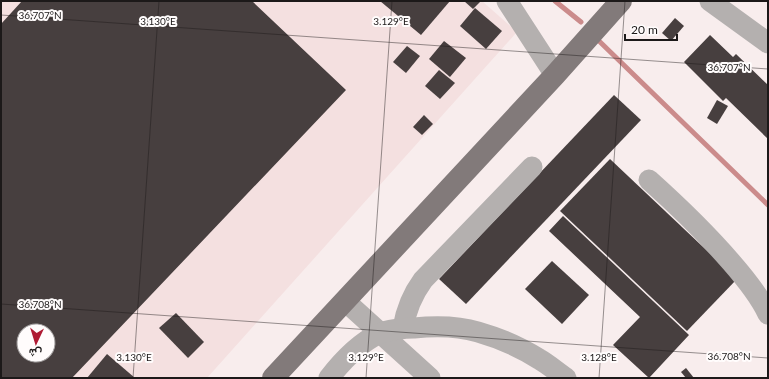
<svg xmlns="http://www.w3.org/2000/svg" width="769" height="379" font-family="Lato,Vazirmatn,sans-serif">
	<rect width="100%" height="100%" fill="#f8eded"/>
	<!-- built -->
	<path fill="#f4e0e0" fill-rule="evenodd" d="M1,1H482L517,32L207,378H1ZM24,331H48V355H24Z"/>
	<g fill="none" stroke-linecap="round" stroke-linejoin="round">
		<!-- stream -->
		<g stroke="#cb8b8b" stroke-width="5">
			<polyline points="555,1 581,22"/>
			<polyline points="598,40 768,205"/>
		</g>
	</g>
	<!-- building -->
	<g fill="#473f3f" fill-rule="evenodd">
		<path d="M22,1H252L346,90L72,378H1V24ZM24,331H48V355H24Z"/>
		<polygon points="380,1 450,1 421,35"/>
		<polygon points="464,1 481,1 473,9"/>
		<polygon points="475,8 502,31 486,49 460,26"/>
		<polygon points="675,18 684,26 671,41 662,33"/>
		<polygon points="710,35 733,57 736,54 768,85 768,139 726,98 723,101 684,62"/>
		<polygon points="444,41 466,58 450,77 429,59"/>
		<polygon points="407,46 420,56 406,73 393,62"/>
		<polygon points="439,70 455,83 440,99 425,86"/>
		<polygon points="614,95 641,120 466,304 439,279"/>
		<polygon points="717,100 728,106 717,124 707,118"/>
		<polygon points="424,115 433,124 422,135 413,127"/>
		<polygon points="610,159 737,279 687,331 560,211"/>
		<polygon points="563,216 689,335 649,378 613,345 640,317 549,231"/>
		<polygon points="552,261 589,295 562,324 525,289"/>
		<polygon points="176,313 204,342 188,358 159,328"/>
		<polygon points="107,354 135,378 87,378"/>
		<polygon points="686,368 694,378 686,378 681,372"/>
	</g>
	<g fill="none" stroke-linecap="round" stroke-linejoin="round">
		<!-- minor -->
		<g stroke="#b4b0af" stroke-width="21">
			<polyline points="507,1 555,75"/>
			<polyline points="710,1 768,43"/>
			<path d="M649,180C678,206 706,233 731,262C745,278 759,295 768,314"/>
			<polyline points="345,301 430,378"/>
			<path d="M403,328C406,310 412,295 423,280L532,167"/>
			<path d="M329,378C343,360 358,344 378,334C387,330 405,328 414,328C434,326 458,326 478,332C499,338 520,347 539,359C548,364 557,372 566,378"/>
		</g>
		<!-- major -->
		<polyline stroke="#827a7a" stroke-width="22" points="273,378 555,75 621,1"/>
	</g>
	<!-- ticks -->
	<path fill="none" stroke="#1c1919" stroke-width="1" stroke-opacity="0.45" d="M1,15L768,69M1,304L768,358M133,378L159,1M366,378L392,1M599,378L625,1"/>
	<g font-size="10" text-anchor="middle" fill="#1c1919" stroke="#fffcfc" stroke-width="4" stroke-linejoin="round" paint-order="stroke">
		<text x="40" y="19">36.707°N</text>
		<text x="158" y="25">3.130°E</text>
		<text x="391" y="25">3.129°E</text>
		<text x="729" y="71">36.707°N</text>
		<text x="40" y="308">36.708°N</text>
		<text x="729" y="360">36.708°N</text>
		<text x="134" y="361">3.130°E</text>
		<text x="366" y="361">3.129°E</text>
		<text x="599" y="361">3.128°E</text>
	</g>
	<!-- border -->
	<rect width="769" height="379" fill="none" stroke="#1c1919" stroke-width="4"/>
	<!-- north arrow -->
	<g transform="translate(36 343) rotate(184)"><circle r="19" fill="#fffcfc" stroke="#a4a1a1"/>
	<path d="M0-3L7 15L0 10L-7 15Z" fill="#af1b34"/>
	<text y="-6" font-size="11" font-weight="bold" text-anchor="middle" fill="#1c1919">ش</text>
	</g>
	<!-- scale -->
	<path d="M625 34v6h52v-6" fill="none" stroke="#1c1919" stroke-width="2"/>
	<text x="631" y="34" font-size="12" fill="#1c1919" stroke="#fffcfc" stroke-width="3" paint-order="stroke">20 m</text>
</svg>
